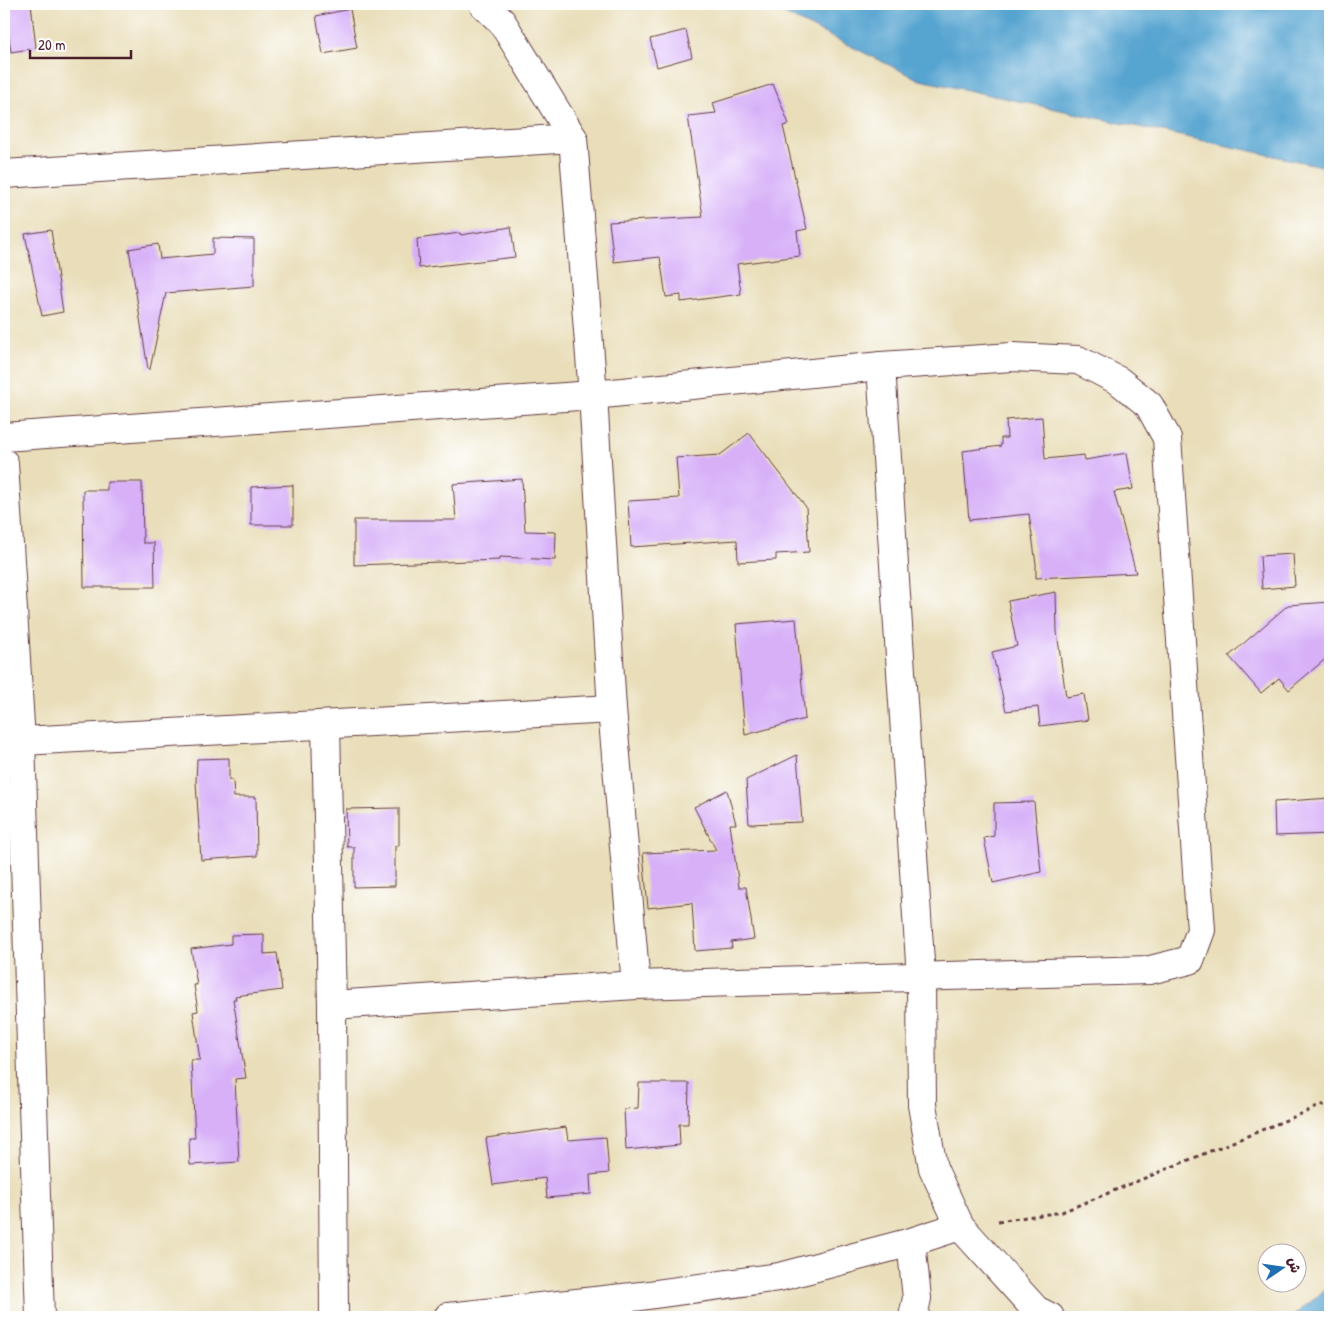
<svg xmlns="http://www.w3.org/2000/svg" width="1334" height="1321" font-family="'Patrick Hand','Playpen Sans Arabic',sans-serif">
	<rect width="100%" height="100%" fill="#fff"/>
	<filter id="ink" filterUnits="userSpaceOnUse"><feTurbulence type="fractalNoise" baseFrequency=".02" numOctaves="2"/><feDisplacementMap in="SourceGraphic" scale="10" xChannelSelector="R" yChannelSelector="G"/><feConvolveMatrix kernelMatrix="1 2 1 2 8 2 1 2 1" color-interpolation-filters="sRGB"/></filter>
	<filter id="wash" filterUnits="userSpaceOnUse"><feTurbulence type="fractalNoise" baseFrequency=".0096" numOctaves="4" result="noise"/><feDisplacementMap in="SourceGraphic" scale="20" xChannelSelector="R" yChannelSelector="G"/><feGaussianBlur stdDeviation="1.12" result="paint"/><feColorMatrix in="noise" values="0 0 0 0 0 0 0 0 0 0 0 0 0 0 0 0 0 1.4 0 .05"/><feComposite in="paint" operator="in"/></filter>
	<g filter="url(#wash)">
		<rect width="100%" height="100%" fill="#e9deb9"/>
		<!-- water -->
		<g fill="#57a4d0" stroke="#50627e">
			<polygon points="764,4 1330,4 1330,168 920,80"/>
			<polygon points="1330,1286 1330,1317 1292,1317"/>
		</g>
		<g id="blocks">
			<!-- building -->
			<g fill="#d7b0f8">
				<polygon points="4,4 31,4 36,48 11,52"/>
				<polygon points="350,9 357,48 323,54 316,16"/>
				<polygon points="686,30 692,57 657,67 650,39"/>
				<polygon points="773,84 789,124 783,126 807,229 797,231 800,256 737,264 741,294 681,302 681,295 666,297 660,257 614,262 609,222 703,217 688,116 716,113 713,103"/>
				<polygon points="511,227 515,257 419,268 417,239 460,233 461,235"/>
				<polygon points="51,230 63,312 42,316 25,234"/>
				<polygon points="213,238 254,239 254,286 166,293 150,369 148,369 129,249 158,244 160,259 213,254"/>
				<polygon points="1042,417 1045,459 1084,455 1085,460 1127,453 1133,489 1114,492 1136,573 1036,578 1036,564 1029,514 969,520 963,451 1001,446 1001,438 1007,438 1006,420"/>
				<polygon points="749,433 806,507 809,552 776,554 776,560 738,562 737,540 631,547 628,501 679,498 676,458 720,455"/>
				<polygon points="522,479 525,531 556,532 555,560 500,557 500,560 354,565 354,520 456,520 453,484"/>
				<polygon points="107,482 142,482 143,543 154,543 155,587 84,587 83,490 107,490"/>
				<polygon points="293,485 293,525 251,525 251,487"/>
				<polygon points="1293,554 1295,586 1262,589 1260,556"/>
				<polygon points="1056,592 1057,632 1066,697 1084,694 1088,720 1040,726 1038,707 1006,711 992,652 1017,646 1008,601"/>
				<polygon points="1330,602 1330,655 1289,690 1279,678 1261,693 1229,656 1288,605"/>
				<polygon points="796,619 805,719 745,735 736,624"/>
				<polygon points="797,755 802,822 749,824 746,780"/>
				<polygon points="229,758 229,780 233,780 234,797 256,797 257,856 201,860 196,782 197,759"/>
				<polygon points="727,790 736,824 730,824 739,887 746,887 754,939 731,942 732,948 695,951 692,903 648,908 643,853 716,850 694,807"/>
				<polygon points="1330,798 1330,834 1275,836 1274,802"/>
				<polygon points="1034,802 1041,872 993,883 984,838 994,836 994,803"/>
				<polygon points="399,808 399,846 395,846 395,886 354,887 354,847 347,847 346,809"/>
				<polygon points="264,934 264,954 277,953 282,990 235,996 236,999 233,999 246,1078 235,1079 239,1162 190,1165 189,1138 195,1138 191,1060 200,1060 193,1012 198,1011 194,985 197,985 191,949 231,944 231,935"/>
				<polygon points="639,1083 689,1083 688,1124 679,1124 680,1145 626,1150 624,1109 638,1108"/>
				<polygon points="566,1127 568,1140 606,1137 609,1173 590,1175 591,1194 547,1198 545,1178 493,1185 486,1138"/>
			</g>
		</g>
	</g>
	<g filter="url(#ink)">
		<use href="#blocks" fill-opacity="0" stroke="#623c40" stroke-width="1"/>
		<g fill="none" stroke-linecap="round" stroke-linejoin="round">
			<defs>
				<g id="minor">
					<polyline points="483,4 502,22 573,138 593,395 612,709 636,985"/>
					<polyline points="4,174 573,138"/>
					<polyline points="881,366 921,977 922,1105 933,1168 960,1226 1036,1310 1050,1317"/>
					<polyline points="4,437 593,395 881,366 1012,357 1078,360 1119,381 1149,405 1167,438 1201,930 1190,960 1150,970 636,985 332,1005"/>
					<polyline points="4,463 21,741 40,1317"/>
					<polyline points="326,725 332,1005 334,1317"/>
					<polyline points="4,742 612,709"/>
					<polyline points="911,1242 917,1298 913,1317"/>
					<polyline points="448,1317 641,1296 779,1277 911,1242 960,1226"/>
				</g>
			</defs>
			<!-- minor casing -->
			<use href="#minor" stroke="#623c40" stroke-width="30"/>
			<!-- path -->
			<polyline stroke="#623c40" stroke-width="3" stroke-dasharray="4 4" stroke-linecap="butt" points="998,1221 1062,1212 1330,1102"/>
			<!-- minor -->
			<use href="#minor" stroke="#fff" stroke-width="28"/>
		</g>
	</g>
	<!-- margin -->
	<rect width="1334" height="1321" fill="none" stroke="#fff" stroke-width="20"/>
	<!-- north arrow -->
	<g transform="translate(1282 1268) rotate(77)"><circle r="24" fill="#ffffff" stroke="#b7a5aa"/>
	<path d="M0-4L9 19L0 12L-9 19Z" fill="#1f6fb2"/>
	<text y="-8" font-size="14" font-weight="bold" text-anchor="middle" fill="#4a1f2b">ش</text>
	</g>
	<!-- scale -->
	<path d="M30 50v8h101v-8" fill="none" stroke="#4a1f2b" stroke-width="2.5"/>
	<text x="38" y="50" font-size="15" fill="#4a1f2b" stroke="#ffffff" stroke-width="4" paint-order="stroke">20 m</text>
</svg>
